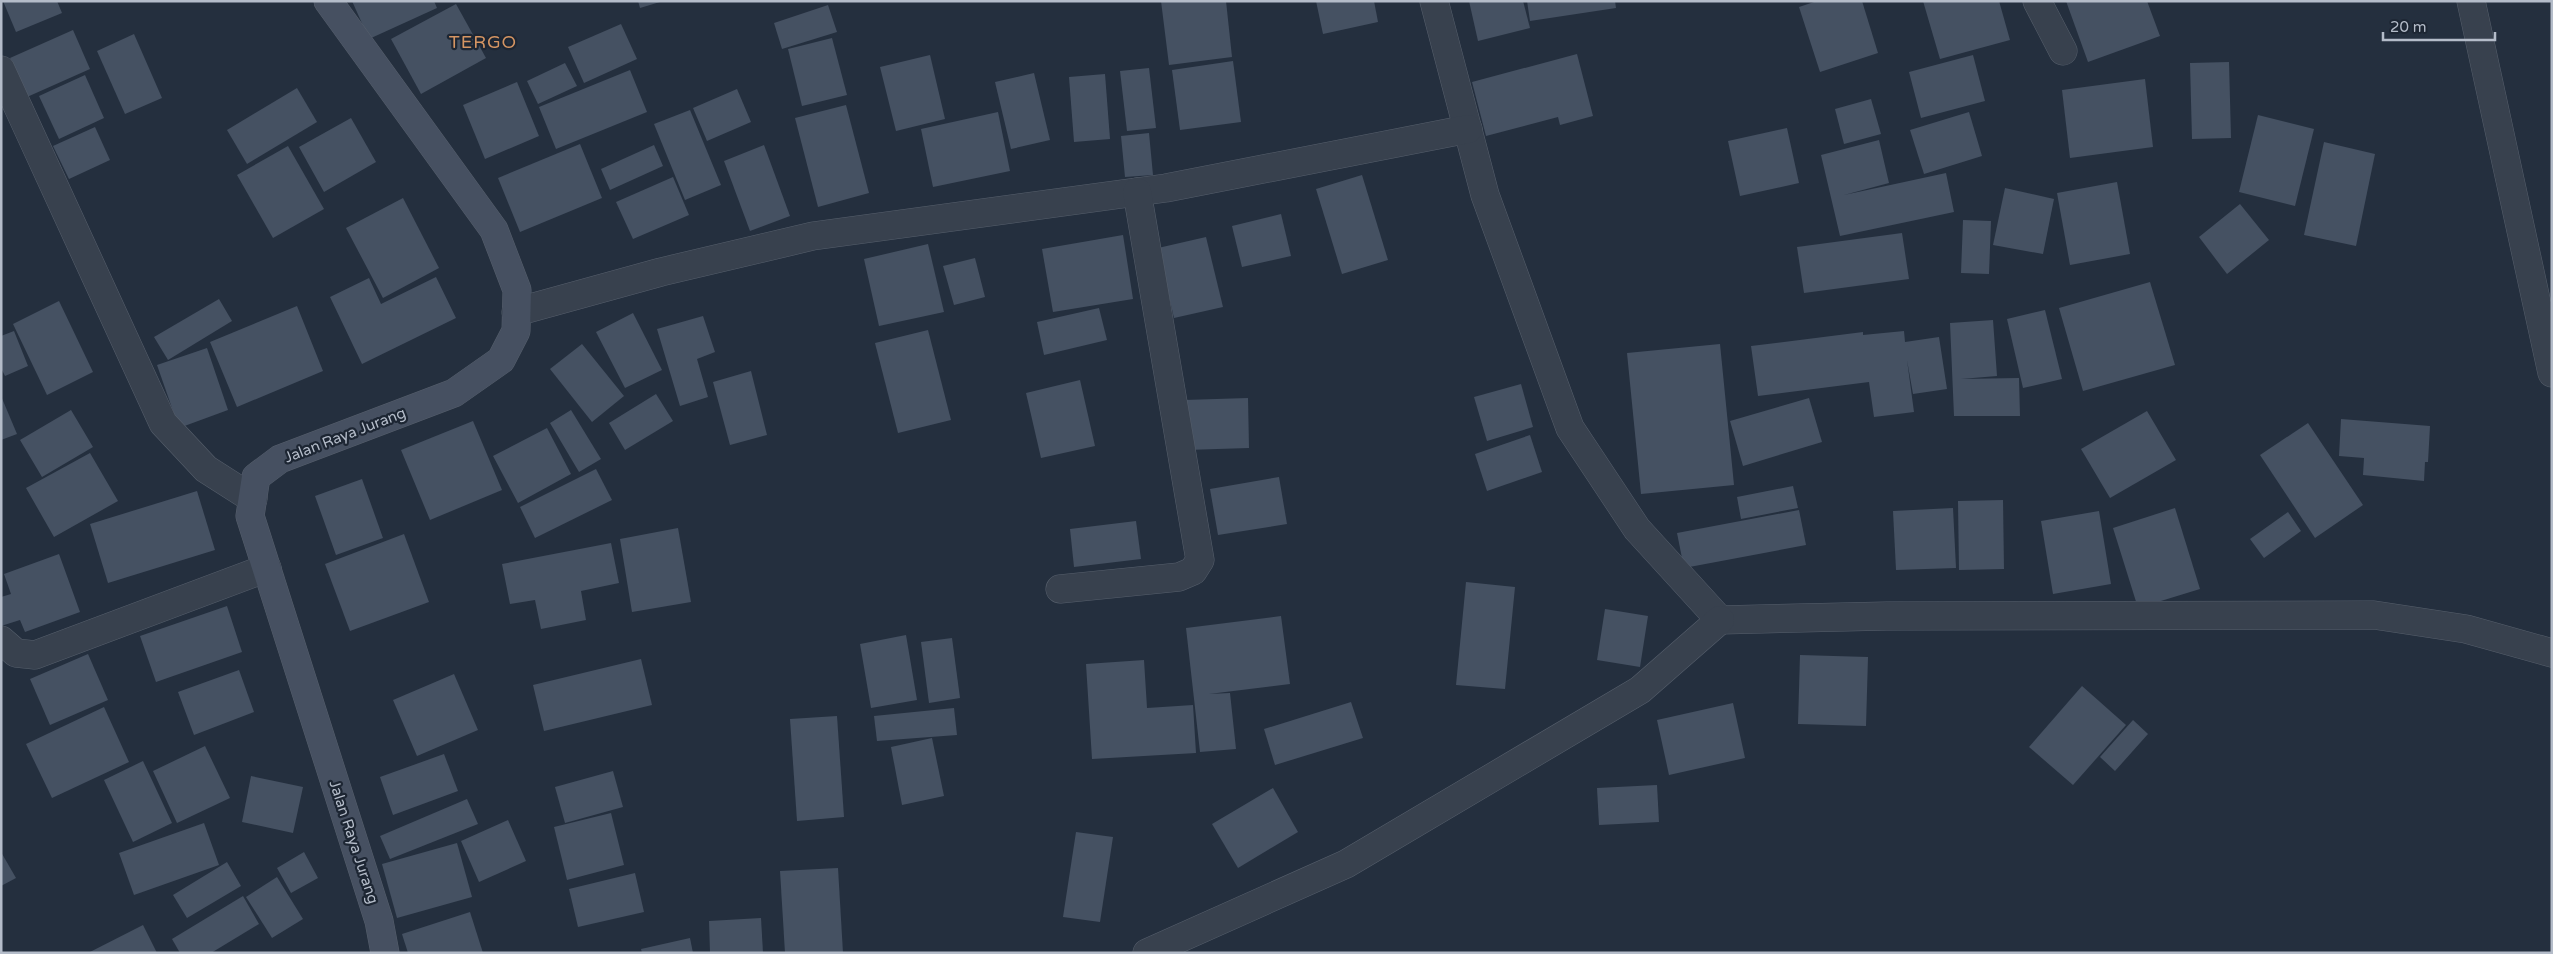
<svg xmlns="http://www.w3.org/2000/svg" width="2553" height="954" font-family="'Varela Round',sans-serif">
	<rect width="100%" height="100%" fill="#242f3e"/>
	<!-- building -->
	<g fill="#455162">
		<polygon points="3,1 57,1 62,13 16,32"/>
		<polygon points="352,1 434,1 437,8 369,39"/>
		<polygon points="638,1 660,1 660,2 640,8"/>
		<polygon points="1161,1 1226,1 1232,57 1169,65"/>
		<polygon points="1316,1 1374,1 1378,22 1323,34"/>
		<polygon points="1469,1 1523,1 1530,28 1478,41"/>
		<polygon points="1527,1 1615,1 1616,8 1530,21"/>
		<polygon points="1817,1 1862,1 1878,53 1820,72 1799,7"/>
		<polygon points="1923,1 1999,1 2010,40 1940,59"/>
		<polygon points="2066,1 2147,1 2160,36 2088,62"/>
		<polygon points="456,4 486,58 421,94 391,39"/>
		<polygon points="828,5 837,32 782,49 774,23"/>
		<polygon points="621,24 637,59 584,83 568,47"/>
		<polygon points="73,30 90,69 27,97 10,58"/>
		<polygon points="134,34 162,98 125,114 97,51"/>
		<polygon points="832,38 847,95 802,106 788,49"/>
		<polygon points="1577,54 1593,116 1560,125 1558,117 1486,136 1472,82"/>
		<polygon points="930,55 945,119 896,131 880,67"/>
		<polygon points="1973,55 1985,101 1921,118 1909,72"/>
		<polygon points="1233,61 1241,122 1180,130 1172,70"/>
		<polygon points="2229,62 2231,138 2192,139 2190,63"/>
		<polygon points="565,63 577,86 538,104 527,81"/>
		<polygon points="1149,68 1156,128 1127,131 1120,71"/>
		<polygon points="630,70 647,112 556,149 539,107"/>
		<polygon points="1034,73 1050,140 1011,149 995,82"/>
		<polygon points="1105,74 1110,139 1074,142 1069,77"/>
		<polygon points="85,75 104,118 59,139 39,96"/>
		<polygon points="2145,79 2153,147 2070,158 2062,90"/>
		<polygon points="517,82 539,136 485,159 463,105"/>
		<polygon points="297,88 317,122 247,164 227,130"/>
		<polygon points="737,89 751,122 707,141 693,108"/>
		<polygon points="1871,99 1881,134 1844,144 1835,109"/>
		<polygon points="846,105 869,193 818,207 795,118"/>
		<polygon points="690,110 721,185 685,200 654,124"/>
		<polygon points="998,112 1010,171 933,187 921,129"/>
		<polygon points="1969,112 1982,156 1924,174 1910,130"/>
		<polygon points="2258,115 2314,129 2295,206 2239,192"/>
		<polygon points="351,118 376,162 324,192 299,147"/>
		<polygon points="95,127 110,160 69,179 53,146"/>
		<polygon points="1787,128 1799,183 1740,196 1728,141"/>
		<polygon points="1149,133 1153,175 1125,177 1121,136"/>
		<polygon points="1879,140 1889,183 1844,195 1946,173 1954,212 1840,236 1821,155"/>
		<polygon points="2324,142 2375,154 2356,246 2304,235"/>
		<polygon points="580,144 602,198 520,232 498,178"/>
		<polygon points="654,145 663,166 610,190 601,169"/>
		<polygon points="764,145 790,216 750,231 724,161"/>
		<polygon points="288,146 324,209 273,238 237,175"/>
		<polygon points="1362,175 1388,260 1342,274 1316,189"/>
		<polygon points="673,177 689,215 633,239 616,202"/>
		<polygon points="2117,182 2130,254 2070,265 2057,193"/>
		<polygon points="2005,188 2054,199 2043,254 1993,245"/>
		<polygon points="403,198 439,268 383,298 346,228"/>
		<polygon points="2240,204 2269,240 2227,274 2199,237"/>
		<polygon points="1281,214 1291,256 1242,267 1232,226"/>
		<polygon points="1963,220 1991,221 1989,274 1961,273"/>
		<polygon points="1902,233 1909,279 1804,293 1797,247"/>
		<polygon points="1123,235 1133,299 1053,312 1042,249"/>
		<polygon points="1206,237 1223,307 1174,318 1158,248"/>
		<polygon points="928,244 944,312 879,326 864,259"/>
		<polygon points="975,258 985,297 954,305 943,266"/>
		<polygon points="436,277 456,318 362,364 330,297 369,278 381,304"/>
		<polygon points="2150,282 2175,365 2083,391 2059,308"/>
		<polygon points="219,299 232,321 168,360 154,337"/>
		<polygon points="59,301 93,372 47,395 13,324"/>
		<polygon points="297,306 323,371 237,407 210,342"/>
		<polygon points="1099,308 1107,340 1044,355 1037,322"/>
		<polygon points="2045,310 2062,379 2023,388 2007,319"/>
		<polygon points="633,313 662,370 625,388 596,332"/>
		<polygon points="703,316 715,352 697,359 708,397 680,406 657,329"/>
		<polygon points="1993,320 1997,376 1961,379 2019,378 2020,416 1954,416 1950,323"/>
		<polygon points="928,330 951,420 898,433 875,343"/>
		<polygon points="14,331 28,366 5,376 1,368 1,336"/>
		<polygon points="1904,331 1905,342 1939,337 1947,389 1913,394 1907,360 1914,412 1874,417 1869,382 1758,396 1751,346 1863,332 1863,335"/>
		<polygon points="582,344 624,396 592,422 550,369"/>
		<polygon points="1720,344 1734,485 1641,494 1627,353"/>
		<polygon points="207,348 228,410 179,428 157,365"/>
		<polygon points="751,371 767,435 730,445 713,382"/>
		<polygon points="1080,380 1095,446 1041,458 1026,393"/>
		<polygon points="1521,384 1533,427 1487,441 1474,397"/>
		<polygon points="656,394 673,421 625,450 609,423"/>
		<polygon points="1,396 17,434 1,440"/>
		<polygon points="1248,398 1249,448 1186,450 1184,400"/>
		<polygon points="1809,398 1822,442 1743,466 1730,421"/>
		<polygon points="71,410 93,447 42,477 20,440"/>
		<polygon points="571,410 601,459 579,472 550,423"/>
		<polygon points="2147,411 2176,460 2110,498 2081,449"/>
		<polygon points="2341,419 2430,426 2428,462 2425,462 2424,481 2363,475 2364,458 2339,456"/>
		<polygon points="473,421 502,490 430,520 401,450"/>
		<polygon points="2308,423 2363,505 2315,538 2260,455"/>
		<polygon points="547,428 571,474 518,503 493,456"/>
		<polygon points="1530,435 1542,472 1487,491 1475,454"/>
		<polygon points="90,453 118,501 54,537 26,488"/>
		<polygon points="596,469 612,500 535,538 520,507"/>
		<polygon points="1279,477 1287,524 1218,535 1210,489"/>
		<polygon points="362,479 383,538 336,555 315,496"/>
		<polygon points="1793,486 1798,508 1741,519 1737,497"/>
		<polygon points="197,491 215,550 108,583 90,524"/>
		<polygon points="2003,500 2004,569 1959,570 1958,501"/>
		<polygon points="1953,508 1956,568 1896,570 1893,511"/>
		<polygon points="2175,508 2200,589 2138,608 2113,528"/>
		<polygon points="1799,510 1806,545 1684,568 1677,533"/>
		<polygon points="2099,511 2111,584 2053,594 2041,521"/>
		<polygon points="2288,512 2301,531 2264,558 2250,539"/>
		<polygon points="1136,521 1141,559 1074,567 1070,529"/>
		<polygon points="678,528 691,602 632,612 620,539"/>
		<polygon points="404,534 429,602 350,631 325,564"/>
		<polygon points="611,543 619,583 581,591 586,620 541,629 535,600 510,604 502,564"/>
		<polygon points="59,554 80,612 25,632 20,620 1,626 1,597 11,594 4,574"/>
		<polygon points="1466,582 1515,587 1505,689 1456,685"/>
		<polygon points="227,606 242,652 156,682 140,636"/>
		<polygon points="1605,609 1648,616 1640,667 1597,660"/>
		<polygon points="1281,616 1290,684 1209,694 1230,693 1236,749 1200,752 1186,628"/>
		<polygon points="906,635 917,700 871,708 860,644"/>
		<polygon points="952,638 960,698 929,703 921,642"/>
		<polygon points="88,654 108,700 50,725 30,679"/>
		<polygon points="1800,655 1868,657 1866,726 1798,724"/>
		<polygon points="641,659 652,705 544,731 533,685"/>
		<polygon points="1144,660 1147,708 1193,705 1196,753 1092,759 1086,664"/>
		<polygon points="239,670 254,712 194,735 178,692"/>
		<polygon points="454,674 478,730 417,756 393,700"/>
		<polygon points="2082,686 2126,725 2073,785 2029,747"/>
		<polygon points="1351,702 1363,738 1275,765 1264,729"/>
		<polygon points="1733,703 1745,758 1669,775 1657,720"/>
		<polygon points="104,707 129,762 52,798 26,744"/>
		<polygon points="954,708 957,735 877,741 874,716"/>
		<polygon points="837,716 844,817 797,821 790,719"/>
		<polygon points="2133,720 2148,734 2115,771 2100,757"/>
		<polygon points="932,738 944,796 902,805 891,747"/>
		<polygon points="205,746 230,798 177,823 153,771"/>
		<polygon points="444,754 458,791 393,815 380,777"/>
		<polygon points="143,761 172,823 133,842 104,780"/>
		<polygon points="613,771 623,807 565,823 555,787"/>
		<polygon points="251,776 303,787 293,833 242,822"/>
		<polygon points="1657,785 1659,822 1599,825 1597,788"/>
		<polygon points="1273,788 1298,832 1238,868 1212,824"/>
		<polygon points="467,799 478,824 390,859 380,836"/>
		<polygon points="611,813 624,865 567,880 554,827"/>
		<polygon points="508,820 526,861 479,882 461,841"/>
		<polygon points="204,823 219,865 134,895 119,853"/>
		<polygon points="1076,832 1113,837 1100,922 1063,917"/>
		<polygon points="457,843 472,897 397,918 382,864"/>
		<polygon points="1,852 16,878 1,886"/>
		<polygon points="304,852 318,878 291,893 277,868"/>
		<polygon points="227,862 241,886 187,918 173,895"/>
		<polygon points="838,868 843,953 785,953 780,871"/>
		<polygon points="635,873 644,912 578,927 569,889"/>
		<polygon points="277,877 303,919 272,938 246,897"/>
		<polygon points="243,896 259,924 211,953 180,953 172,939"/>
		<polygon points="470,912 483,953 408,953 402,934"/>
		<polygon points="761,918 763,953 710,953 709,921"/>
		<polygon points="143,925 157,953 88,953"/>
		<polygon points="690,938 693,953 642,953 641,949"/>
	</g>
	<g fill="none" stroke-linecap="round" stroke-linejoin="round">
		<defs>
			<g id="minor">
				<polyline points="1434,1 1485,195 1570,428 1637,529 1720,620 1887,616 2374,615 2466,629 2552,653"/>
				<polyline points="2037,1 2063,51"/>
				<polyline points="2471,1 2552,373"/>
				<polyline points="1,70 163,423 206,469 253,499"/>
				<polyline points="516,312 661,272 813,236 1166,188 1468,129"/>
				<polyline points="1060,589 1179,577 1193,571 1200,560 1137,192"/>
				<polyline points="1,640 16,653 35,655 267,568"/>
				<polyline points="1147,953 1346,864 1640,690 1720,620"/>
			</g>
			<polyline id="secondary" points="328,1 494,230 517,290 516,331 501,360 454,393 280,459 256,477 250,516 379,921 385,953"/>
		</defs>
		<!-- minor casing -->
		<use href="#minor" stroke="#565f6c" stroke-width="29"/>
		<!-- secondary casing -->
		<use href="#secondary" stroke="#565f6c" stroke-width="29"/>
		<!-- minor -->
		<use href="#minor" stroke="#38414e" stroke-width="28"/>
		<!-- secondary -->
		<use href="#secondary" stroke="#465061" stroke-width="28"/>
	</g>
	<g text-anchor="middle" stroke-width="4.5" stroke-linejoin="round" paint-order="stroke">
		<!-- street labels -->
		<g font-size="15" fill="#b4bcc9" stroke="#1d2633">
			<text transform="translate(345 435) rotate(-21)" y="5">Jalan Raya Jurang</text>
			<text transform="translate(354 842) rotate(72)" y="5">Jalan Raya Jurang</text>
		</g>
		<!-- quarter labels -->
		<g font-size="18" letter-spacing="1" fill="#d59563" stroke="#1d2633">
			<text x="483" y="48">TERGO</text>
		</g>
	</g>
	<!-- border -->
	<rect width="2553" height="954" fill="none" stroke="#b4bcc9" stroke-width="5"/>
	<!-- scale -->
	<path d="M2383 32v8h112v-8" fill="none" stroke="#b4bcc9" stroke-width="2.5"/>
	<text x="2390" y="32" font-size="15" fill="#b4bcc9" stroke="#1d2633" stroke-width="4" paint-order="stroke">20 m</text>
</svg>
